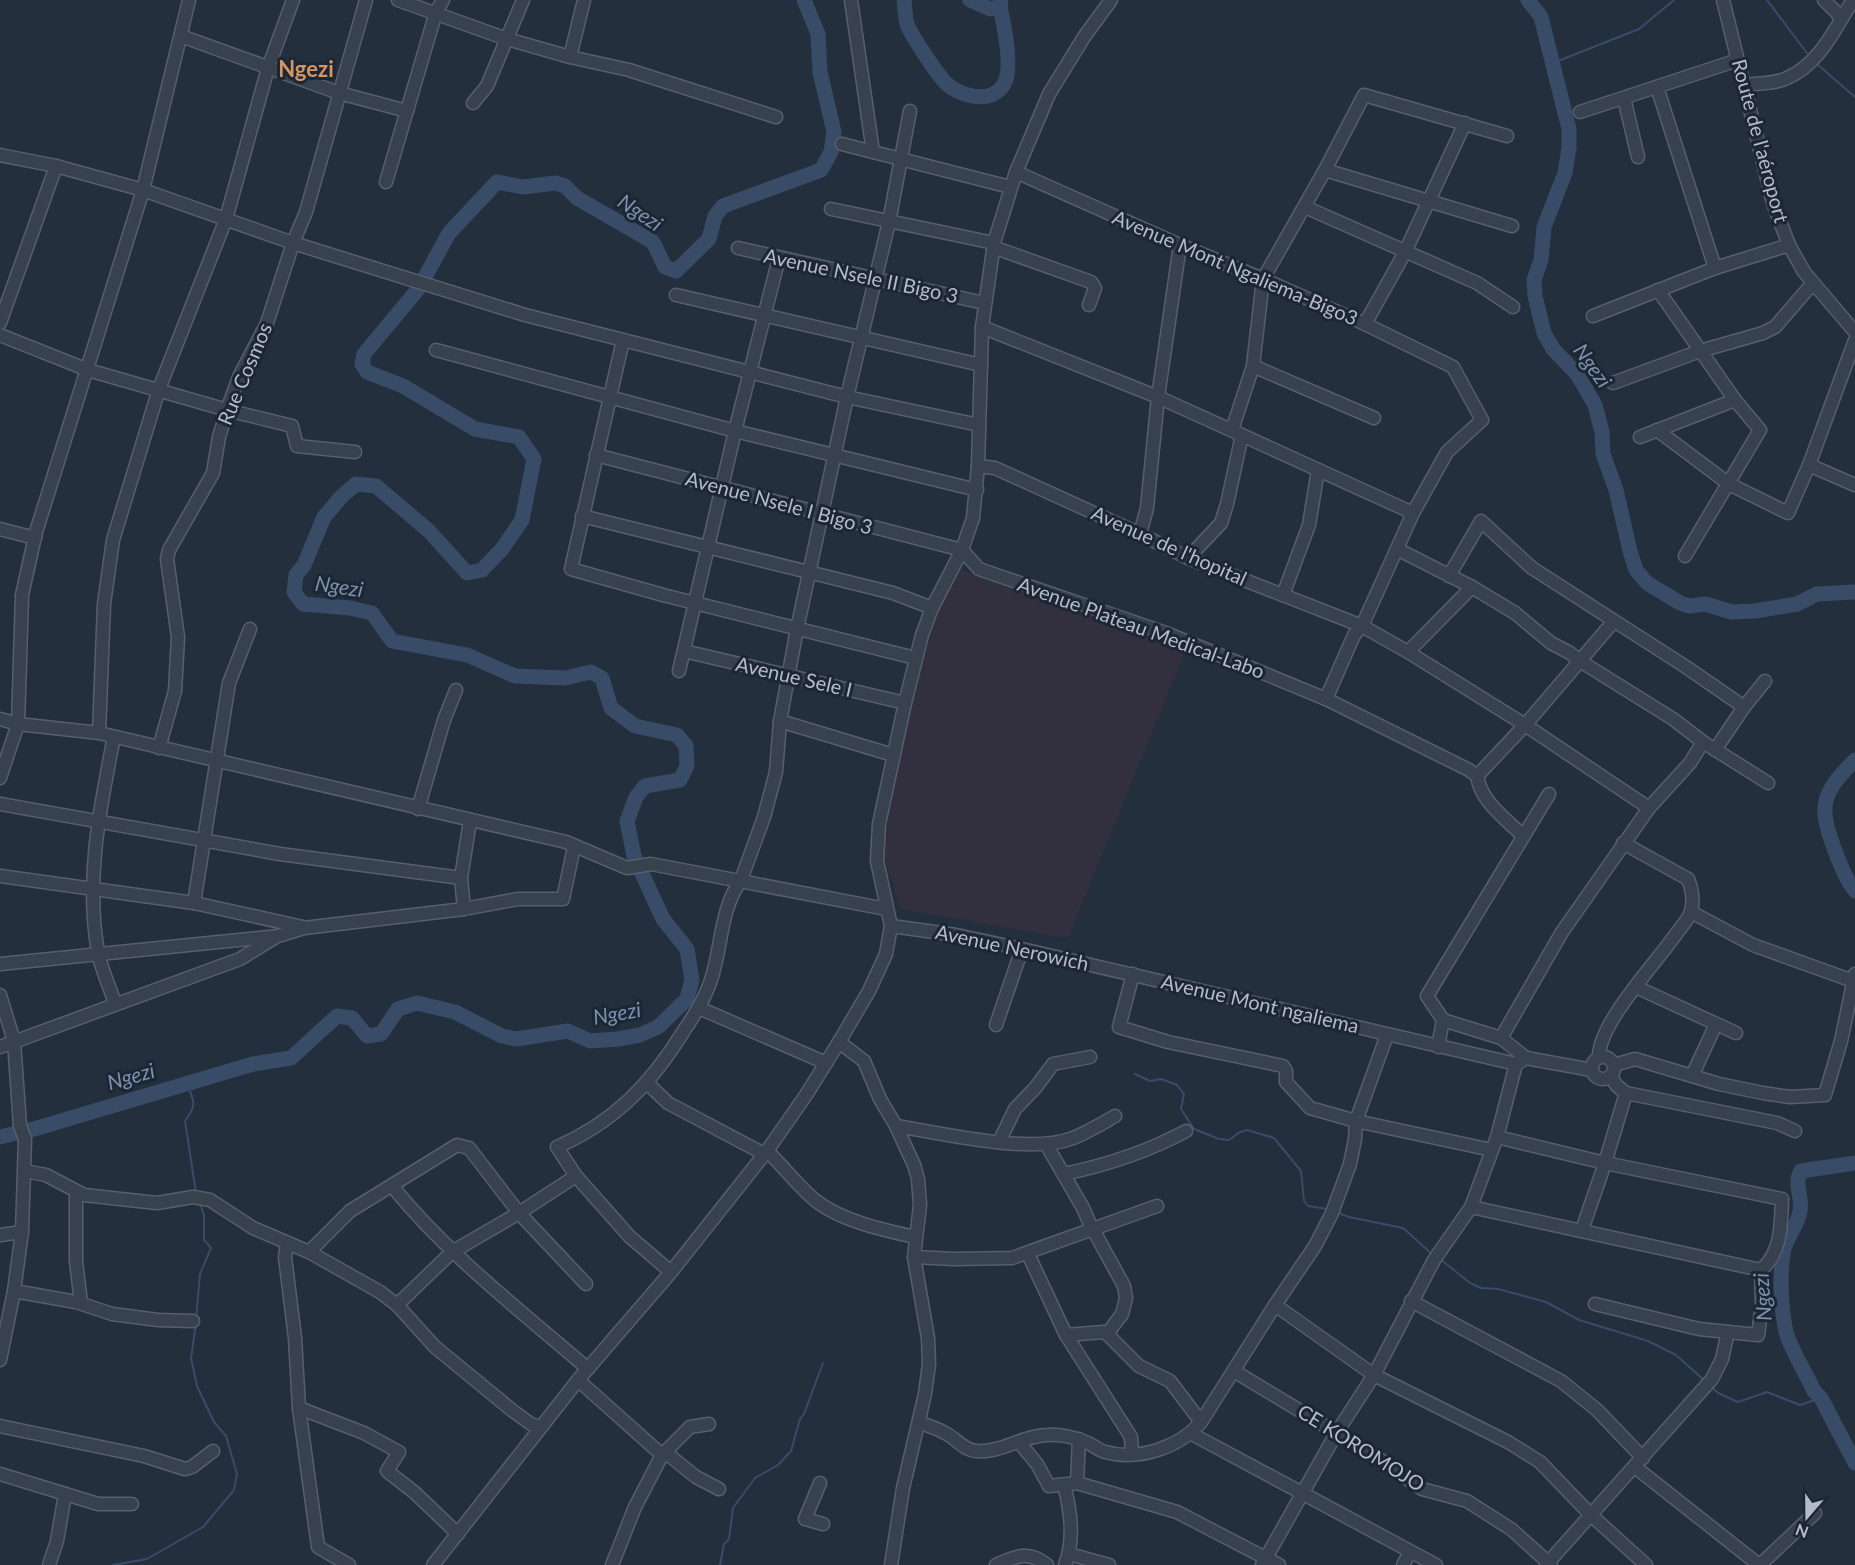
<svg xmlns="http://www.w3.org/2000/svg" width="1855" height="1565" font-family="Lato,sans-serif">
	<rect width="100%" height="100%" fill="#242f3e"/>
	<!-- medical -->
	<polygon fill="#32303f" points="961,570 1187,647 1068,938 901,909 884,857 895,776 922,662 939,611"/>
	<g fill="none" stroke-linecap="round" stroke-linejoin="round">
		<!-- stream -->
		<g stroke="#394c67" stroke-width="2">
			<polyline points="1767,0 1807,53"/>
			<polyline points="1553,63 1639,29 1674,0"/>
			<polyline points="1817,64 1855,97"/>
			<polyline points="1135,1074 1150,1081 1161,1079 1177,1085 1184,1094 1181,1109 1194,1129 1219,1139 1229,1140 1240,1132 1247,1130 1274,1138 1301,1171 1304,1201 1308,1206 1328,1209"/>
			<path d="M186,1082C194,1101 198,1104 185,1121L196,1193"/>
			<polyline points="1336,1212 1349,1217 1403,1228 1432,1254"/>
			<polyline points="1440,1259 1470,1283 1481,1288 1498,1289 1546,1302 1579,1320 1648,1341 1676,1355 1705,1381"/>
			<polyline points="196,1318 200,1274 211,1248 204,1240 204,1215 199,1201"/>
			<polyline points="1711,1387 1718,1393 1738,1402 1767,1392 1800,1405 1821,1398"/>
			<polyline points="113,1565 147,1559 203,1527 234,1490 237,1474 226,1436 214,1422 197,1386 191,1358 196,1324"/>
			<polyline points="720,1565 724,1544 729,1539 733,1508 755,1478 778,1465 791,1451 800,1419 804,1414 823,1363"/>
		</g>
		<!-- river -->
		<g stroke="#394c67" stroke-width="15">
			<path d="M904,0C905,8 905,20 908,27C914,39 935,71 944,81C957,96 992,106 1004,84C1013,69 1004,25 1000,7L1001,0"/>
			<polyline points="970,0 990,9 1000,7"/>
			<polyline points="1528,0 1541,17 1569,129 1569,148 1565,173 1544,227 1541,260 1534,280 1535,296 1544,333 1553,349 1577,374 1595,405 1602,432 1603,454 1616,490 1630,551 1636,570 1647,583 1680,603 1689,606 1706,604 1731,612 1755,611 1797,604 1817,594 1855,592"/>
			<path d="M1855,760C1822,793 1818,805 1834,848C1840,864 1845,878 1855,891"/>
			<polyline points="0,1137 34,1129 253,1064 291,1058 337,1016 352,1018 367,1036 381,1034 398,1009 417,1003 455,1012 502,1036 516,1039 568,1031 590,1041 618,1039 640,1035 658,1027 687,999 692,980 687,949 663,919 634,856 627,821 636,797 645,786 680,780 687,766 686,746 677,735 635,726 611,708 602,678 591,672 565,678 515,676 467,655 392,641 372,613 350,608 303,604 294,592 296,575 304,565 324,517 342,496 356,484 376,486 429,531 467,573 482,570 502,549 522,520 534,459 519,437 475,429 403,386 367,372 362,364 364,354 419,288 449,233 497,182 523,187 555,183 565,186 577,198 653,242 665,267 676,271 709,239 715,216 723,206 821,170 831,152 834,132 820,72 818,34 804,0"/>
			<path d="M1855,1163L1801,1171C1793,1183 1803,1197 1800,1211C1798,1225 1787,1236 1784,1249C1779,1272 1781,1309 1786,1332C1791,1350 1806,1373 1814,1391L1821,1398L1855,1463"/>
		</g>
		<defs>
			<g id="minor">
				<polyline points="398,0 507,39 570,57 629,70 776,117"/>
				<polyline points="851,0 873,152 1010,187"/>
				<polyline points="1723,0 1773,203 1789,245 1804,272 1855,332"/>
				<polyline points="1824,0 1842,18"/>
				<polyline points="181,36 339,93 407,111"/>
				<polyline points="570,57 584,0"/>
				<path d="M1745,85C1758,83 1776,84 1787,78C1820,64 1835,28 1853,0"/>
				<polyline points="1657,87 1715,268"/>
				<polyline points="1624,98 1638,157"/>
				<polyline points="473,103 487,86 523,0"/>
				<polyline points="1580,112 1738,60"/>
				<polyline points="842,144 873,152"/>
				<polyline points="0,155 56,166 143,190 293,243 525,315 847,397 979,425"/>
				<polyline points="1325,170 1512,226"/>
				<polyline points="1016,172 1180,245 1263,279 1365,324 1453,367 1482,420 1447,452 1413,513 1362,626 1354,635 1326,699"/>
				<polyline points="386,182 436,12 443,0"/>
				<polyline points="1305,207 1477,283 1513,307"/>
				<polyline points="831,209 994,243"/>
				<polyline points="993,247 1091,282 1095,288 1089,305"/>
				<polyline points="738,248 984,303"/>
				<polyline points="1658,290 1735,400 1760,430 1685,556"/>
				<polyline points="676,295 981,365"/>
				<polyline points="1593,316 1715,268 1789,245"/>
				<polyline points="0,323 56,166"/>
				<polyline points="1365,324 1405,252 1465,123"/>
				<polyline points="982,327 1158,397 1413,513"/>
				<polyline points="0,335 88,370 227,410 292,426 297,446 355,452"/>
				<polyline points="623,340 571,569 663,595 915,658"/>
				<polyline points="436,350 735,431 977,490"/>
				<polyline points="1253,366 1374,418"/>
				<polyline points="1613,383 1700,351 1763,333 1775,327 1813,283"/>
				<polyline points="1232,430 1253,366 1263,279 1325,170 1364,95 1507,136"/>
				<polyline points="1657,430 1729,484 1788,513 1809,465 1855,340"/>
				<polyline points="1640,437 1735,400"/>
				<path d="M596,455L962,550L979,569L1166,633L1326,699L1469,770L1477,776C1481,802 1505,818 1523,836"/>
				<polyline points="1809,465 1855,485"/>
				<polyline points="978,466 995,468 1140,534 1188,558 1362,626 1408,652 1525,725 1649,808"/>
				<polyline points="582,516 893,593 932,608"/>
				<polyline points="0,529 35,538"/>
				<polyline points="1140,534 1147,508 1158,397 1180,245"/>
				<polyline points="1397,549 1472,587 1515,613 1551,643 1570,653 1580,661 1673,719 1703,742 1768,783"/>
				<polyline points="1188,558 1221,523 1227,504 1242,435"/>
				<polyline points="1449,576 1481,521 1532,568 1686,667 1744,707"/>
				<polyline points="1283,595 1309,525 1318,470"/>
				<polyline points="684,651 905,703"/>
				<polyline points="1408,652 1472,587"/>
				<polyline points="679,671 735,431 779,258"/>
				<polyline points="0,719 18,724 99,733 566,842 627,868 651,864 886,909"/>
				<polyline points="780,721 893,755"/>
				<polyline points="99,733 104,604 113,540 159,389 226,219 268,68 293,0"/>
				<path d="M114,737C100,808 85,879 98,952C101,969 110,987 115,1004"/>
				<polyline points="159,748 175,691 178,637 167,559 169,550 213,473 219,437 227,410 239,377 267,323 293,243 306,212 366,0"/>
				<polyline points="1715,750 1744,707 1765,681"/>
				<polyline points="1477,776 1525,725 1614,621"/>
				<polyline points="0,778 18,724 22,595 36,532 143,190 189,0"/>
				<polyline points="0,804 280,854 461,878"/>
				<polyline points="418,809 444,720 456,690"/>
				<polyline points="0,876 194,903 303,927"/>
				<polyline points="194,903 229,683 250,629"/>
				<polyline points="464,909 461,878 470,821"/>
				<polyline points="1691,912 1753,945 1853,981"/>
				<polyline points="891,926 956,935 1022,949 1516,1064 1526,1058 1592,1070"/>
				<polyline points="0,964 278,936 304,928 464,909 518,899 563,899 574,847"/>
				<polyline points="1133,974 1119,1027 1168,1042 1283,1066 1286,1071 1286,1082 1310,1108 1356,1121 1492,1150"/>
				<polyline points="1636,987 1736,1033"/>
				<polyline points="0,995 14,1041 20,1126 25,1139 22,1232 14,1291 0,1360"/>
				<polyline points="699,1008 826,1063"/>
				<polyline points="1443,1020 1501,1038 1526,1058"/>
				<polyline points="996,1025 1022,949"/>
				<polyline points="1501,1038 1562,932 1649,808 1690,763 1703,742"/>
				<polyline points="839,1042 864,1061 880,1099 896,1126 914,1165 918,1179 920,1205 914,1257 928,1338 929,1364 925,1394 903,1488 891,1565"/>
				<polyline points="0,1047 240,959 274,938"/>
				<polyline points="1438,1047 1443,1020 1427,996 1549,794"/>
				<circle cx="1603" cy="1068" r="11"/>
				<path d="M1599,1057C1598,1024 1656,963 1676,934C1681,927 1689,919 1691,911C1694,901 1692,888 1688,879L1623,843"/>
				<polyline points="1614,1065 1635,1059 1719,1084 1763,1093 1790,1097 1825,1095 1841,1041 1855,974"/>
				<polyline points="1692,1076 1716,1024"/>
				<polyline points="647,1083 668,1103 764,1154"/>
				<polyline points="1626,1093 1777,1123 1795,1131"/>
				<path d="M896,1126C940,1133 1029,1154 1070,1139C1085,1134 1101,1124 1115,1116"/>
				<path d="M1497,1137L1605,1163L1782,1199C1781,1224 1782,1252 1761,1270"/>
				<polyline points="999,1142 1015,1109 1036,1087 1053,1064 1090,1057"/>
				<polyline points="1046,1144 1083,1208 1090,1224 1124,1286 1126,1298 1122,1314 1107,1334"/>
				<path d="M767,1151C784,1167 798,1186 816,1201C842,1221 883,1230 915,1237"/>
				<polyline points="25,1171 46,1175 84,1195 157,1203 193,1197 210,1200 253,1228 309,1252 380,1292 397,1305 435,1347 513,1411 531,1424 540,1427"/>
				<path d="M1064,1174C1107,1165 1147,1152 1186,1131"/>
				<path d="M392,1186C449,1256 520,1310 588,1369"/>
				<polyline points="76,1191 76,1261 81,1303"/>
				<polyline points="1471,1207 1761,1270"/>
				<polyline points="1582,1230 1605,1163 1626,1093 1617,1086 1611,1077"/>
				<polyline points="0,1235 22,1232"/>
				<polyline points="287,1244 285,1257 295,1338 299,1408 318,1547 349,1565"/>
				<polyline points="309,1252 350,1211 457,1145 469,1148 519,1213 586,1284"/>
				<polyline points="1028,1254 1066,1335 1103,1332 1107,1334 1139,1366 1170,1381 1201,1422"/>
				<polyline points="914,1257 954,1259 1012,1258 1157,1206"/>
				<path d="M671,1272L630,1237L576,1176L557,1147C614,1122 651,1084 683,1032C694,1016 705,999 711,980C722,947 720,909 741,880L764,817L776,772L780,721L797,629L847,397L889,222L910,111"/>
				<polyline points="14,1291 76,1302 112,1314 158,1320 193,1321"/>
				<polyline points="1411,1301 1561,1381 1597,1410 1643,1458"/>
				<polyline points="1595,1304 1699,1329 1758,1335 1762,1305 1761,1270"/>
				<polyline points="397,1305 452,1252 519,1213 576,1176"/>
				<polyline points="1275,1305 1374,1375 1508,1442 1540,1462 1591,1515 1646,1565"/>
				<polyline points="1066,1335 1131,1437 1132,1454"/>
				<polyline points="1234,1371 1375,1456 1422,1489 1467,1501 1511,1529 1551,1565"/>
				<polyline points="578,1380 662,1455"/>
				<polyline points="299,1408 364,1433 399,1452 387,1471 414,1492 458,1534"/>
				<path d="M919,1422C927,1426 937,1428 945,1433C956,1438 963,1450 976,1451C1002,1453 1023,1435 1048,1435C1061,1434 1077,1438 1088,1443C1094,1446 1099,1450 1105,1452C1138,1461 1179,1448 1201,1422L1275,1305L1315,1246L1332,1213L1350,1164L1355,1139L1356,1121L1387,1035"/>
				<polyline points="0,1426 144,1456 185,1469 192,1467 213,1451"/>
				<polyline points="1192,1434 1436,1565"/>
				<polyline points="1019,1442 1037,1464 1049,1486 1077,1483 1177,1512 1279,1565"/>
				<polyline points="665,1452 696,1477 719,1489"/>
				<polyline points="1635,1467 1759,1565"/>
				<polyline points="0,1474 98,1504 132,1504"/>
				<polyline points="820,1483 805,1519 823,1524"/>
				<polyline points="1077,1483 1079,1439"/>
				<path d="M1064,1485C1071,1511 1075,1539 1065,1565"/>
				<polyline points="1069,1554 1109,1565"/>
				<polyline points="49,1565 57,1541 65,1494"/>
				<polyline points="433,1565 578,1380 671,1272 767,1151 806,1095 839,1042 869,991 886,954 891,926 877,861 879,824 905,703 922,635 932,608 962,550 973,518 978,466 982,327 994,243 1016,172 1049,94 1084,37 1111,0"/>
				<polyline points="612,1565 635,1507 662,1455 690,1427 709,1424"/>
				<path d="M996,1565C1016,1556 1028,1550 1047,1565"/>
				<polyline points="1262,1565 1337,1432 1374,1375 1434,1260 1471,1207 1497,1137 1516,1064"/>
				<polyline points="1403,1565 1410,1552"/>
				<polyline points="1546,1565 1712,1379 1722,1359 1728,1332"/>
				<polyline points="1760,1565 1815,1513"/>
			</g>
		</defs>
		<!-- minor casing -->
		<use href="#minor" stroke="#565f6c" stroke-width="15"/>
		<!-- minor -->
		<use href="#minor" stroke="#38414e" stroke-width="12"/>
	</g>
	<g text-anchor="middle" stroke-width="6" stroke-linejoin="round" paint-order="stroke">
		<!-- street labels -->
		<g font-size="20" fill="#b4bcc9" stroke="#1d2633">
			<text transform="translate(1760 141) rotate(75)" y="7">Route de l'aéroport</text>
			<text transform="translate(1235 268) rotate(23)" y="7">Avenue Mont Ngaliema-Bigo3</text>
			<text transform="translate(861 276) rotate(12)" y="7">Avenue Nsele II Bigo 3</text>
			<text transform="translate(245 374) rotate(-67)" y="7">Rue Cosmos</text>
			<text transform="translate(779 503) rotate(15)" y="7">Avenue Nsele I Bigo 3</text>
			<text transform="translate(1169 546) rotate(24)" y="7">Avenue de l'hopital</text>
			<text transform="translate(1141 628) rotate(20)" y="7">Avenue Plateau Medical-Labo</text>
			<text transform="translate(794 677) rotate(13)" y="7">Avenue Sele I</text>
			<text transform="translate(1012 948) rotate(12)" y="7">Avenue Nerowich</text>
			<text transform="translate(1260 1004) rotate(13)" y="7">Avenue Mont ngaliema</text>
			<text transform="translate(1361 1448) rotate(32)" y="7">CE KOROMOJO</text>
		</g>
		<!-- water labels -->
		<g font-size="21" font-style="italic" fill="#7c92b1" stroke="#1d2633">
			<text transform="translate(640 213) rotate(34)" y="7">Ngezi</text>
			<text transform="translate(1592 366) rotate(54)" y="7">Ngezi</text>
			<text transform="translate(339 587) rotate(8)" y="7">Ngezi</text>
			<text transform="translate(617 1014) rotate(-10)" y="7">Ngezi</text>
			<text transform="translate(131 1077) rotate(-16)" y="7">Ngezi</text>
			<text transform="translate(1763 1297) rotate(-94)" y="7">Ngezi</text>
		</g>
		<!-- quarter labels -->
		<g font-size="22" font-weight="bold" fill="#d59563" stroke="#1d2633">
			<text x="306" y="77">Ngezi</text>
		</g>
	</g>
	<!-- north arrow -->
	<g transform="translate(1807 1517) rotate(200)" stroke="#1d2633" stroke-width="4.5" paint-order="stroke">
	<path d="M0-4.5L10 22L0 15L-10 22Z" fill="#b4bcc9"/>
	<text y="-9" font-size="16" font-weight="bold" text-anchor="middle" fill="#b4bcc9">N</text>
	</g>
</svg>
